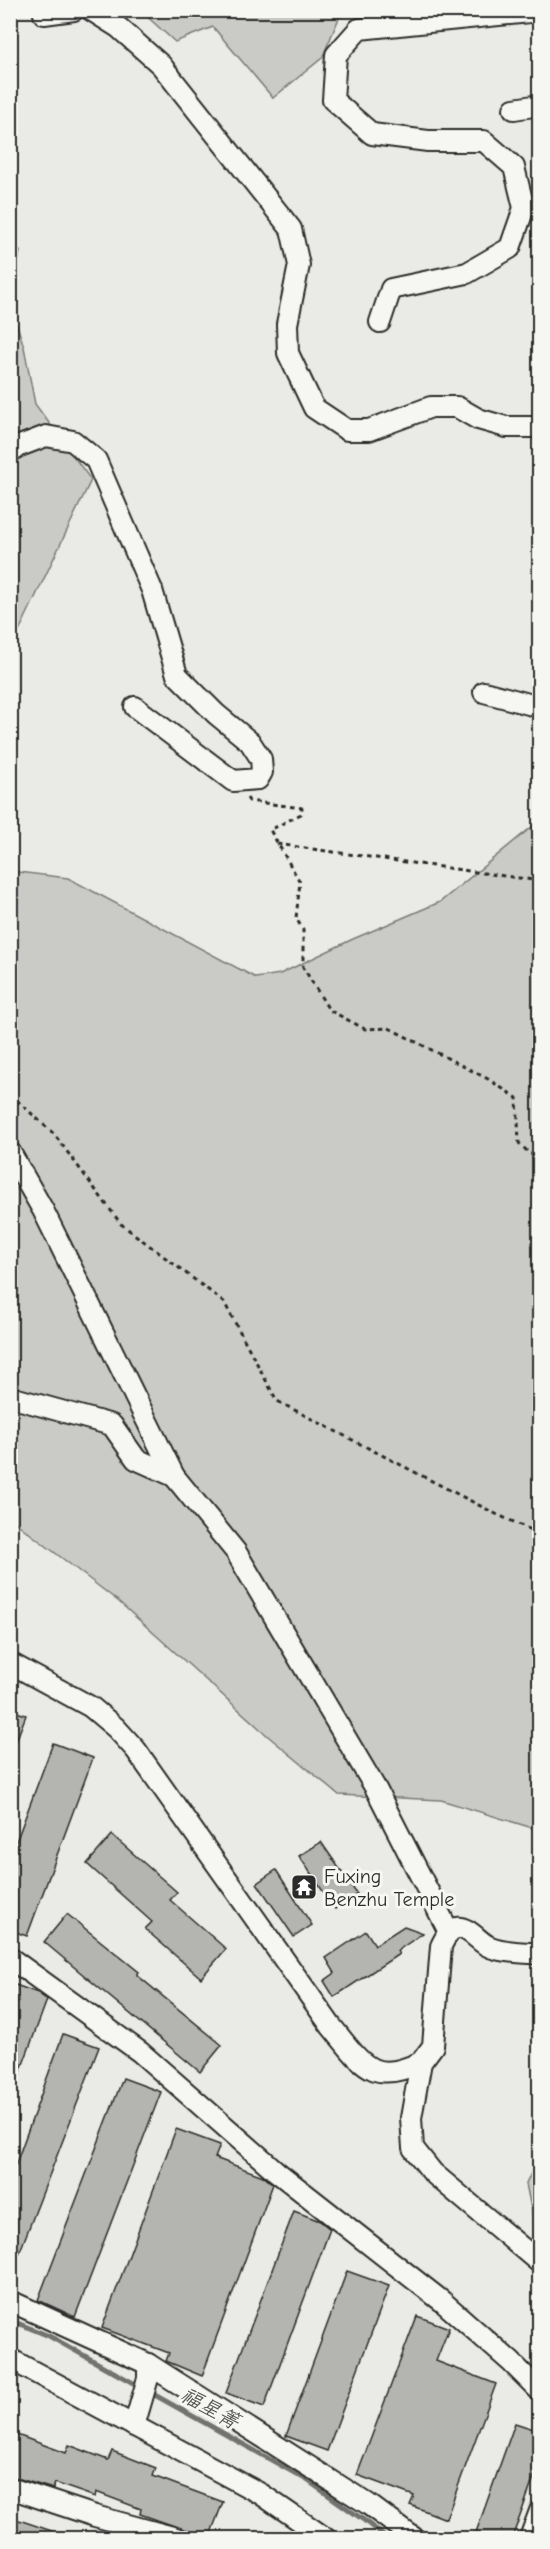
<svg xmlns="http://www.w3.org/2000/svg" width="550" height="2549" font-family="'Comic Neue','LXGW WenKai TC',sans-serif">
	<rect width="100%" height="100%" fill="#eaeae6"/>
	<filter id="ink" filterUnits="userSpaceOnUse"><feTurbulence type="fractalNoise" baseFrequency=".0167" numOctaves="2"/><feDisplacementMap in="SourceGraphic" scale="12" xChannelSelector="R" yChannelSelector="G"/><feConvolveMatrix kernelMatrix="1 2 1 2 8 2 1 2 1" color-interpolation-filters="sRGB"/></filter>
	<g filter="url(#ink)">
		<!-- green -->
		<g fill="#cacac7" stroke="#7a7a79" stroke-width="1.5">
			<polygon points="141,11 342,11 322,58 273,98 213,27 175,42"/>
			<polygon points="11,244 20,251 11,301"/>
			<polygon points="10,303 24,347 35,404 91,480 11,648"/>
			<polygon points="539,821 539,1830 441,1800 339,1795 269,1737 118,1601 11,1519 10,871 68,878 256,978 280,974 353,939 440,902"/>
			<polygon points="539,2156 540,2226 539,2226 534,2223 526,2184"/>
		</g>
		<g fill="none" stroke-linecap="round" stroke-linejoin="round">
			<!-- stream -->
			<polyline stroke="#727270" stroke-width="5" points="10,2320 49,2336 307,2480 365,2521 386,2538"/>
		</g>
		<!-- building -->
		<g fill="#b4b4b1" stroke="#2b2b2b" stroke-width="1.5">
			<polygon points="10,1710 26,1715 12,1752 10,1752"/>
			<polygon points="53,1743 93,1758 27,1936 10,1930 10,1858"/>
			<polygon points="112,1835 177,1892 170,1900 226,1949 201,1978 145,1929 152,1922 87,1864"/>
			<polygon points="321,1842 357,1894 335,1909 299,1856"/>
			<polygon points="276,1870 312,1925 294,1937 257,1883"/>
			<polygon points="67,1914 139,1972 137,1975 222,2045 200,2072 44,1942"/>
			<polygon points="404,1926 423,1933 397,1951 399,1954 334,1997 324,1981 335,1973 326,1958 366,1931 375,1945"/>
			<polygon points="10,1983 38,1993 47,2000 12,2094"/>
			<polygon points="63,2034 99,2047 10,2277 10,2180"/>
			<polygon points="123,2078 161,2092 75,2317 38,2300"/>
			<polygon points="176,2129 220,2145 215,2158 263,2176 273,2184 202,2376 166,2361 169,2353 102,2328"/>
			<polygon points="294,2211 320,2221 330,2229 264,2407 226,2393"/>
			<polygon points="347,2271 389,2286 327,2451 286,2436"/>
			<polygon points="417,2316 449,2328 436,2361 496,2384 446,2519 410,2505 414,2496 357,2475"/>
			<polygon points="515,2423 540,2431 540,2461 512,2538 474,2538"/>
			<polygon points="17,2435 66,2453 69,2445 108,2460 112,2451 156,2468 153,2476 223,2502 209,2538 140,2514 141,2509 96,2492 95,2497 55,2483 53,2489 10,2476 10,2451"/>
			<polygon points="10,2517 67,2536 67,2538 10,2538"/>
		</g>
		<g fill="none" stroke-linecap="round" stroke-linejoin="round">
			<defs>
				<g id="minor">
					<polyline points="91,10 118,27 161,65 291,229 299,265 287,324 288,353 314,408 347,430 369,430 431,407 457,407 478,419 506,427 540,427"/>
					<polyline points="44,14 74,10"/>
					<polyline points="514,109 540,105"/>
					<polyline points="380,322 391,289 467,273 510,248 524,208 514,167 484,141 428,141 372,134 333,100 336,55 359,29 540,11"/>
					<polyline points="10,452 17,447 46,436 73,441 96,460 152,590 177,675 216,714 250,742 261,759 262,772 258,779 233,781 135,707"/>
					<polyline points="484,692 540,707"/>
					<polyline points="10,1152 43,1210 174,1476 236,1552 376,1789 449,1932"/>
					<polyline points="10,1397 112,1425 136,1459 174,1476"/>
					<path d="M10,1663L91,1707L116,1728L136,1750L331,2026C362,2063 371,2086 421,2062"/>
					<path d="M540,1954C524,1952 502,1953 488,1946C478,1941 468,1926 456,1928C448,1931 445,1938 441,1946L433,2046L421,2062L411,2118L413,2148L433,2173L540,2263"/>
					<polyline points="10,1958 140,2052 277,2172 443,2302 511,2362 540,2391"/>
					<polyline points="10,2301 148,2364 368,2504 414,2538"/>
					<polyline points="10,2359 261,2494 325,2538"/>
					<polyline points="134,2426 148,2378 148,2364"/>
					<polyline points="10,2488 95,2516 176,2538"/>
					<polyline points="530,2538 540,2511"/>
				</g>
			</defs>
			<!-- minor casing -->
			<use href="#minor" stroke="#2b2b2b" stroke-width="24"/>
			<!-- path -->
			<g stroke="#2b2b2b" stroke-width="3" stroke-dasharray="4.5 4.5" stroke-linecap="butt">
				<polyline points="247,798 249,801 302,808 301,814 270,830 300,882 296,918 303,930 303,967 329,1010 365,1029 389,1028 488,1079 517,1098 519,1143 530,1154 540,1155"/>
				<polyline points="277,844 540,881"/>
				<polyline points="10,1094 54,1134 121,1224 224,1302 277,1401 496,1514 540,1534"/>
			</g>
			<!-- minor -->
			<use href="#minor" stroke="#f6f6f2" stroke-width="20"/>
		</g>
	</g>
	<!-- icons -->
	<defs>
		<symbol id="temple-square" viewBox="-11 -11 22 22"><rect x="-9" y="-9" width="18" height="18" rx="4" fill="#2b2b2b" stroke="#f6f6f2"/><path d="M0-6L5-2H3V0L6.5 2.5H4V6H1.5V3h-3V6H-4V2.5H-6.5L-3 0V-2H-5Z" fill="#fff"/></symbol>
	</defs>
	<g fill-rule="evenodd">
		<use href="#temple-square" x="289" y="1872" width="30" height="30"/>
	</g>
	<g text-anchor="middle" stroke-width="6" stroke-linejoin="round" paint-order="stroke">
		<!-- poi labels -->
		<g font-size="20" fill="#2b2b2b" stroke="#f6f6f2" text-anchor="start">
			<text x="324" y="1883">Fuxing<tspan x="324" dy="23">Benzhu Temple</tspan></text>
		</g>
		<!-- water labels -->
		<g font-size="21" font-style="italic" fill="#545453" stroke="#f6f6f2">
			<text transform="translate(210 2408) rotate(29)" y="7">福星箐</text>
		</g>
	</g>
	<!-- margin -->
	<rect width="550" height="2549" fill="none" stroke="#f6f6f2" stroke-width="36"/>
	<rect x="18" y="18" width="514" height="2513" fill="none" stroke="#2b2b2b" stroke-width="2" filter="url(#ink)"/>
</svg>
